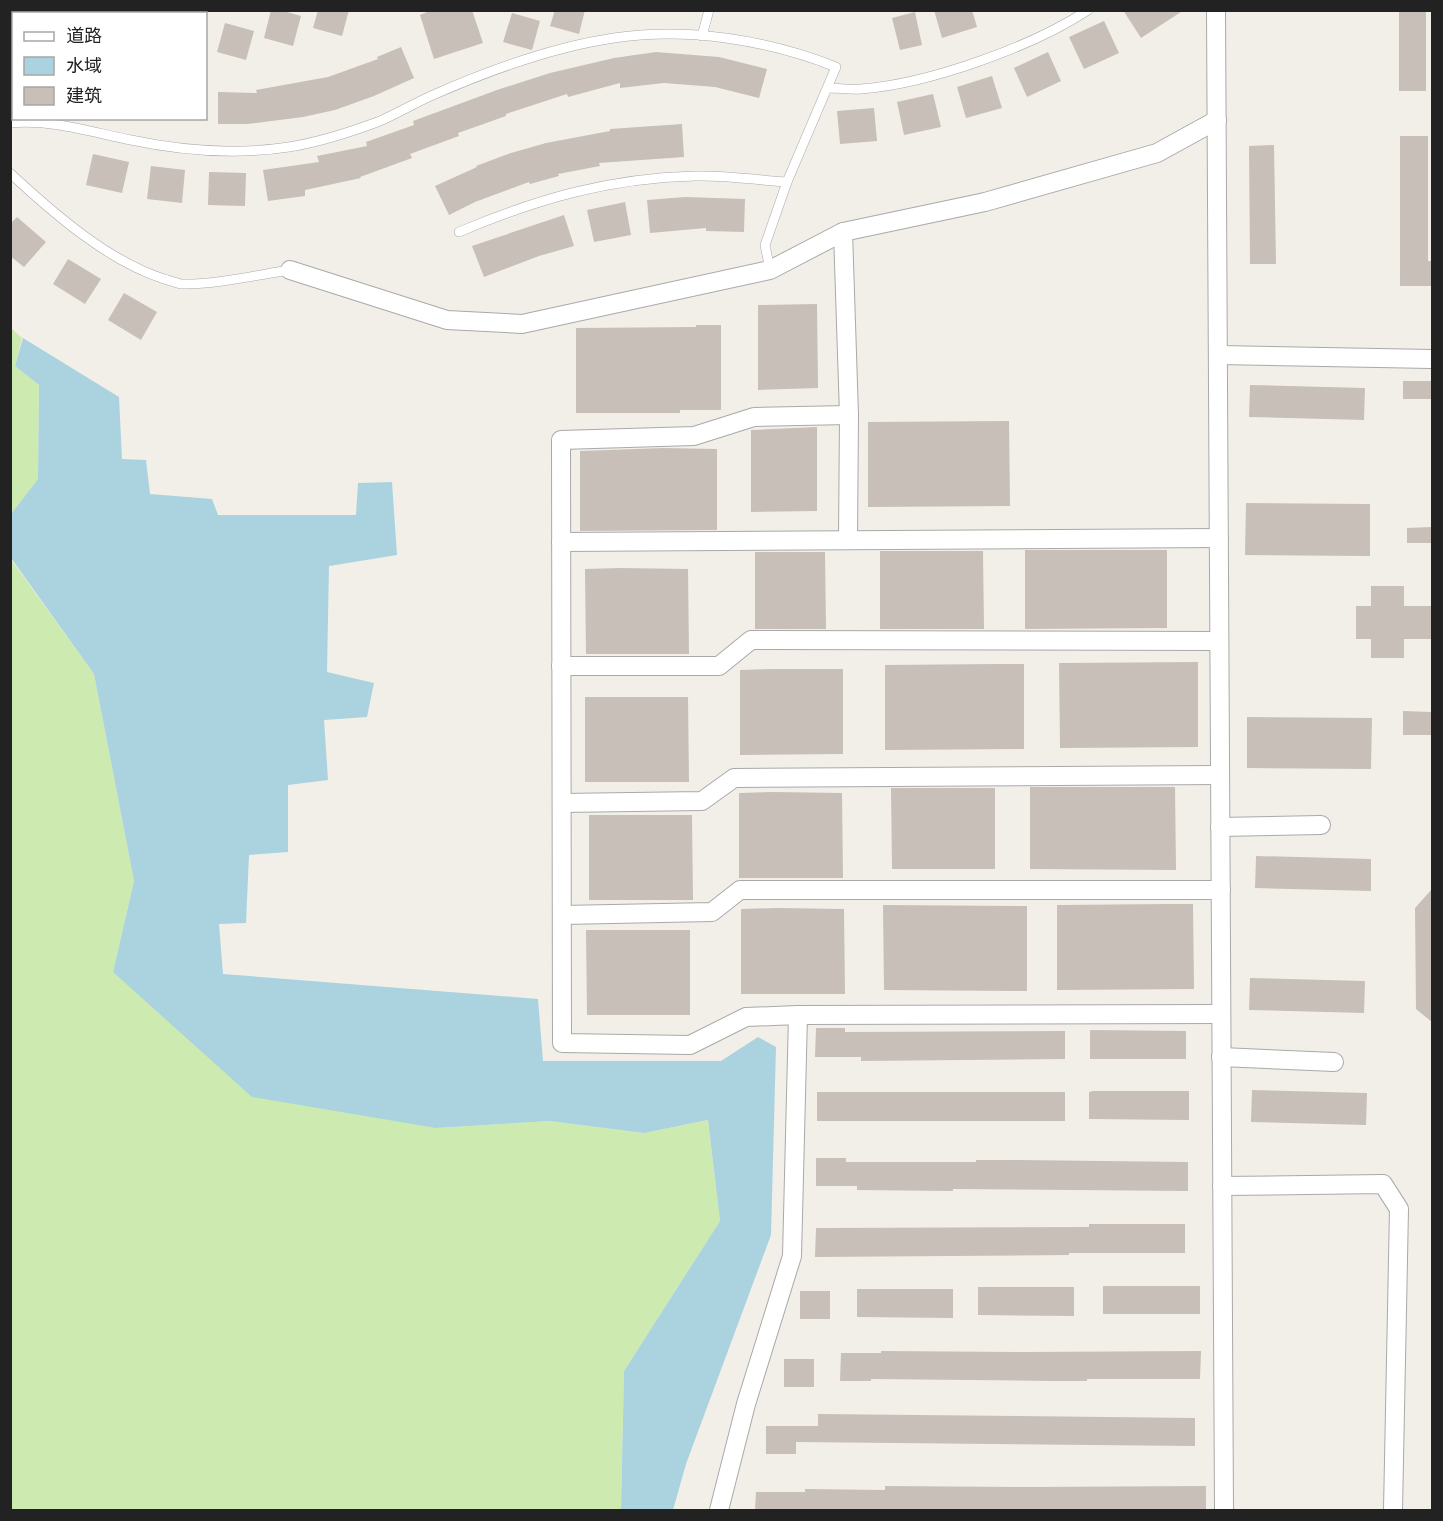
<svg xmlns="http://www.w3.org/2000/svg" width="1443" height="1521" font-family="Roboto,'Noto Sans SC',sans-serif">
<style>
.grass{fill:#cdebb0}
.water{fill:#aad3df}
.building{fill:#c7bfb8}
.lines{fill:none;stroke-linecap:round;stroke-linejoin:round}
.service-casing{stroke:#a9a9a9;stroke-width:10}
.minor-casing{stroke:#a9a9a9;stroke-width:20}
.service{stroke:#fff;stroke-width:9}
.minor{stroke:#fff;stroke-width:18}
</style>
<rect width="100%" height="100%" fill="#f2efe9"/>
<!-- grass -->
<g class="grass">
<polygon points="10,327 22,338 15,366 39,385 38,479 11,514"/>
<polygon points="10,558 94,674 134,881 113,972 436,1128 549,1121 644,1133 708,1120 720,1221 624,1371 621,1510 11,1510"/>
</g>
<!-- water -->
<polygon class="water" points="23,338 119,397 122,459 146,460 150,494 212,499 218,515 356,515 358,483 392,482 397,555 329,566 327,672 374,683 367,717 324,720 328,780 288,785 288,852 249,855 246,923 219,924 223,974 538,999 543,1061 721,1061 758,1037 776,1047 771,1235 686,1464 673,1510 621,1510 624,1371 720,1221 708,1120 644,1133 549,1121 436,1128 252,1097 113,972 134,881 94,674 11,558 11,514 38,479 39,385 15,366"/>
<!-- building -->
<g class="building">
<polygon points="271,10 280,10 301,16 293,46 264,38"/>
<polygon points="318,10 349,10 342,36 313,28"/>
<polygon points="432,10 472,10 483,43 434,59 420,15"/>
<polygon points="555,10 585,10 579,34 550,26"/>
<polygon points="934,10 972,10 977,27 942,38"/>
<polygon points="1123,10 1184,10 1141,38"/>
<rect x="1399" y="10" width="27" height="81"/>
<polygon points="915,12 922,45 900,50 892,18"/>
<polygon points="512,13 540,21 532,50 503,42"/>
<polygon points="1104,21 1119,53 1084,69 1069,37"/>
<polygon points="225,23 254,31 246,60 217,52"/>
<polygon points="401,47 414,78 374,96 335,110 303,117 247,124 218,124 218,92 257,93 256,90 328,77 378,59 377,57"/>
<polygon points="656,52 719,57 767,69 759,98 715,87 664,83 620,88 620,83 568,97 567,94 506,114 506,116 458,133 459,136 410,154 412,158 360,177 361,178 305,190 305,196 268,201 263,170 319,162 317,156 367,146 366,142 414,125 413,121 497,90 550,73 614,58"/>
<polygon points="1048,52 1061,81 1027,97 1014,68"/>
<polygon points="992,76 1002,108 966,118 957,87"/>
<polygon points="933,94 941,127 904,135 897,102"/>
<polygon points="874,108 877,141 840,144 837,111"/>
<polygon points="682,124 684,157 599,163 600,166 558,174 559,176 530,184 529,182 475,202 449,215 435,186 477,167 476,166 511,153 546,143 610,131 610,129"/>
<polygon points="1400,136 1428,136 1428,261 1432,261 1432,286 1400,286"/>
<polygon points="1274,145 1276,264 1250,264 1249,146"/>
<polygon points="93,154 129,162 122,193 86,185"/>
<polygon points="151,166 185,170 182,203 147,199"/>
<polygon points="209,172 246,173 245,206 208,205"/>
<polygon points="685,197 745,199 744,232 706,231 706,228 650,233 647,200"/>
<polygon points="625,202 631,235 594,242 587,210"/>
<polygon points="564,215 574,246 539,256 484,277 472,246"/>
<polygon points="17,217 46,242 24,267 10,256 10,224"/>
<polygon points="68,259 101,279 85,304 53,284"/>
<polygon points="124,293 157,312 141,340 108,320"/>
<polygon points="817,304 818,388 758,390 758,305"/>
<polygon points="696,325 721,325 721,410 680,410 680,413 576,413 576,328 696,327"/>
<rect x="1403" y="381" width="29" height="18"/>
<polygon points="1250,385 1365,388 1364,420 1249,417"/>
<polygon points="1009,421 1010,506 868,507 868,422"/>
<polygon points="817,427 817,511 751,512 751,430"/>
<polygon points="663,448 717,449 717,530 580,531 580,451"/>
<polygon points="1246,503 1370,504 1370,556 1245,555"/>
<polygon points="1432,527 1432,543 1407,543 1407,528"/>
<polygon points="1025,550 1167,550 1167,628 1025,629"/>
<polygon points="880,551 983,551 984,629 880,629"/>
<polygon points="755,552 825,552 826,629 755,629"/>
<polygon points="621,568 688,569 689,654 586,654 585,569"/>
<polygon points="1371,586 1404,586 1404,606 1432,606 1432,639 1404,639 1404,658 1371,658 1371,639 1356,639 1356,606 1371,606"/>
<polygon points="1198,662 1198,747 1060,748 1059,663"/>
<polygon points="999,664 1024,664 1024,749 885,750 885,665"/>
<polygon points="775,669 843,669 843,754 740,755 740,670"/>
<polygon points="585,697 688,697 689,782 585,782"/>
<polygon points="1403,711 1432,712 1432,735 1403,735"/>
<polygon points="1247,717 1372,718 1371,769 1247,768"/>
<polygon points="1030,787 1175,787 1176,870 1030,869"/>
<polygon points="891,788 995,788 995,869 892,869"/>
<polygon points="775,792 842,793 843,878 739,878 739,793"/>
<polygon points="589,815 692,815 693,900 589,900"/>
<polygon points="1256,856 1371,859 1371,891 1255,888"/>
<polygon points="1432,889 1432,1022 1416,1009 1415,908"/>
<polygon points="1169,904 1193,904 1194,989 1057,990 1057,905"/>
<polygon points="883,905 1027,906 1027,991 884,990"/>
<polygon points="777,908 844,909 845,994 741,994 741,909"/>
<polygon points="586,930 690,930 690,1015 587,1015"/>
<polygon points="1250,978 1365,981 1364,1013 1249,1010"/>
<polygon points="816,1028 845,1028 845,1032 1065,1031 1065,1059 861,1061 861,1057 815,1057"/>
<polygon points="1090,1030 1186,1031 1186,1059 1090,1059"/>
<polygon points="1252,1090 1367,1093 1366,1125 1251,1122"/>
<polygon points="1093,1091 1189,1091 1189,1120 1089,1119 1089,1092"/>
<rect x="817" y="1092" width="248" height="29"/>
<polygon points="816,1158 846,1158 846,1162 976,1162 976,1160 1008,1160 1188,1162 1188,1191 953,1189 953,1191 857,1190 857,1186 816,1186"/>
<polygon points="1089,1224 1185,1224 1185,1253 1069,1253 1069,1255 815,1257 816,1228 1089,1227"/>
<rect x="1103" y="1286" width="97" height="28"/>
<polygon points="978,1287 1074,1287 1074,1316 978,1315"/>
<polygon points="857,1289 953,1289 953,1318 857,1317"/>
<rect x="800" y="1291" width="30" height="28"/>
<polygon points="881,1351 1024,1352 1201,1351 1200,1379 1087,1379 1087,1381 1053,1381 871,1379 871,1381 840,1381 841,1353 881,1353"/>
<rect x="784" y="1359" width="30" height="28"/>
<polygon points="818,1414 1195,1418 1195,1446 796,1442 796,1454 766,1454 766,1426 818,1426"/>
<polygon points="885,1486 1029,1487 1206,1486 1206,1510 755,1510 756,1492 805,1492 805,1489 885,1490"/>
</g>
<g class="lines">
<defs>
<g id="service">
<polyline points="17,14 19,10"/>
<polyline points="10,34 14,23"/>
<polyline points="702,36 709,10"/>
<path d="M829 88C839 88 851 90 861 89 928 84 1032 47 1088 10"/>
<path d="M10 123C52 119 91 132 131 140 183 151 236 155 289 147 320 142 351 132 380 121 398 113 415 103 433 95 490 70 552 47 614 38 688 27 768 40 836 67L787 182 765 245 770 270"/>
<path d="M10 173C53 213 108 261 164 279 169 280 176 283 181 284 214 285 257 275 290 270"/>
<path d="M459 232C537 199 609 178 695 176 725 175 756 180 787 182"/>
</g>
<g id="minor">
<polyline points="1216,10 1224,1510"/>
<polyline points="290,270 447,320 522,324 770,270 843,232"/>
<polyline points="1218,355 1432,359"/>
<polyline points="848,540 849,415"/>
<polyline points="561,542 1219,538"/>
<polyline points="561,666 719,666 751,640 1219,641"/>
<polyline points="562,803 702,801 734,778 1220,775"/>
<polyline points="1220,827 1321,825"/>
<polyline points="562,915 712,912 740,890 1221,890"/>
<polyline points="798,1015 1221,1014"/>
<polyline points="1221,1057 1334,1062"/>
<polyline points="1222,1186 1383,1184 1399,1209 1393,1510"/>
<polyline points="719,1510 746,1404 792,1256 798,1015 746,1017 690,1045 562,1043 561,440 694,436 754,417 849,415 843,232 985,202 1157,153 1217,120"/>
</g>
</defs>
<!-- service casing -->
<use href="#service" class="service-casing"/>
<!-- minor casing -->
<use href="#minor" class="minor-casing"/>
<!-- service -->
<use href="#service" class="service"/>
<!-- minor -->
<use href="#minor" class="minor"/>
</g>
<!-- border -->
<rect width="1443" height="1521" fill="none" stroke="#222222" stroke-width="24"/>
<!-- legend -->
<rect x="12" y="12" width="195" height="108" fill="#ffffff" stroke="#a7a7a7" stroke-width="1.5"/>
<rect x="24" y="32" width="30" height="9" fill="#ffffff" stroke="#a7a7a7" stroke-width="1.5"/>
<text x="66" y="42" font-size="18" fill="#222222">道路</text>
<rect x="24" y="57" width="30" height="18" fill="#aad3df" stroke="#a7a7a7" stroke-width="1.5"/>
<text x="66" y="72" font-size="18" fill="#222222">水域</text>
<rect x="24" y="87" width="30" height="18" fill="#c7bfb8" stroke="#a7a7a7" stroke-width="1.5"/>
<text x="66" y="102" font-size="18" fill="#222222">建筑</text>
</svg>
